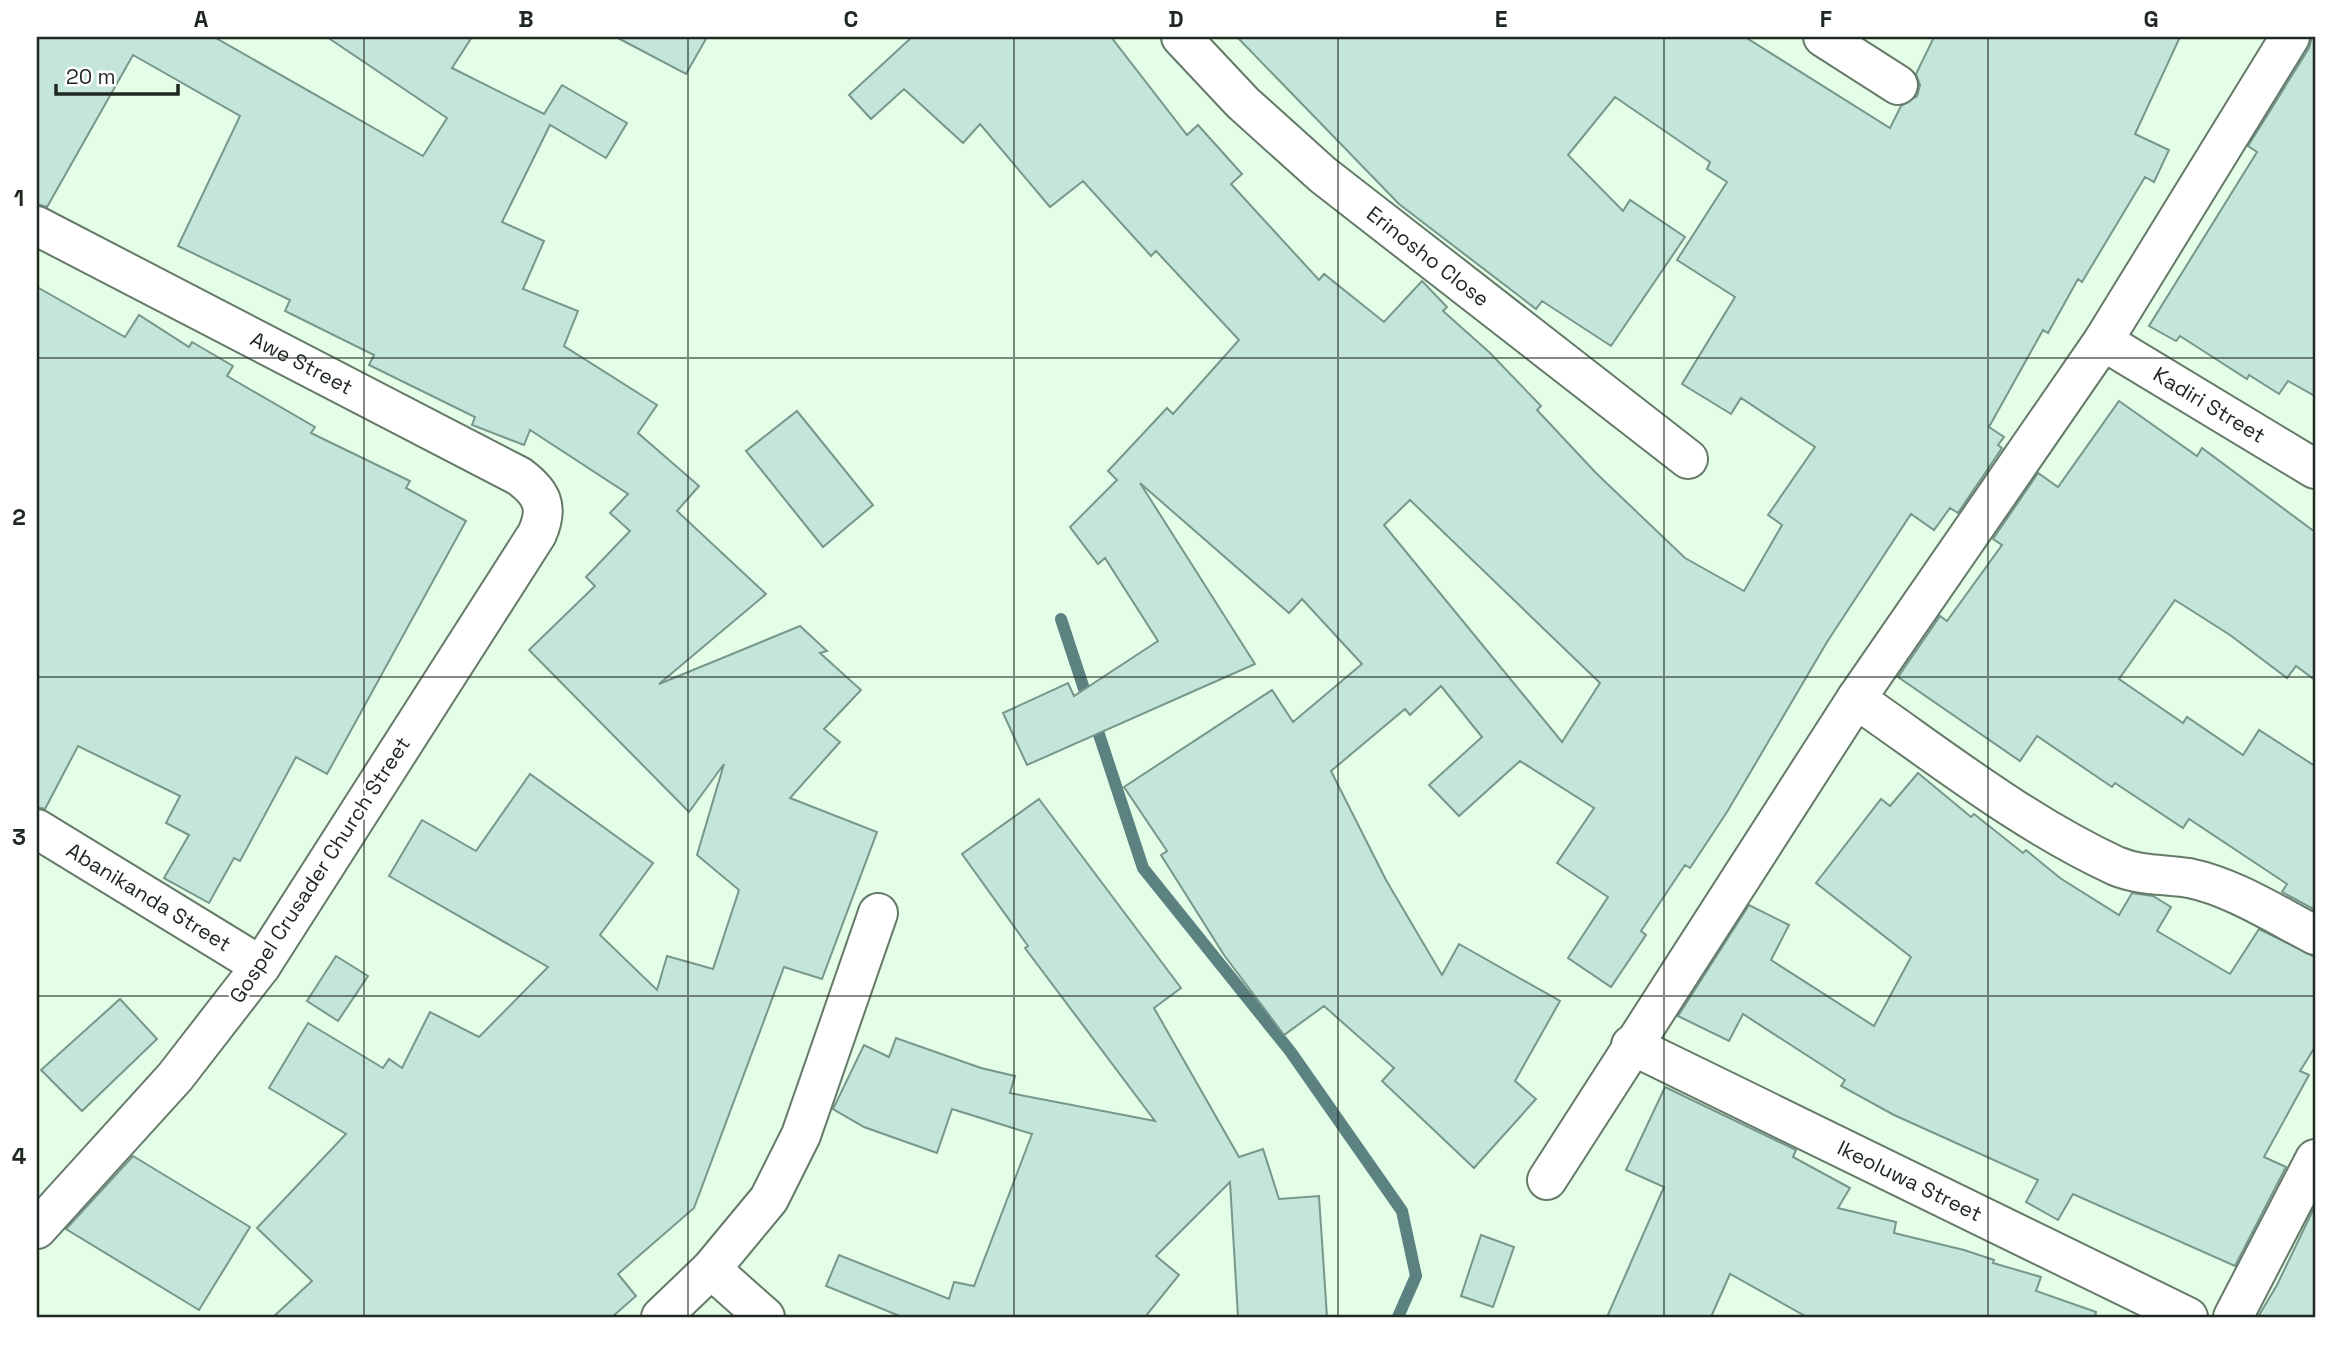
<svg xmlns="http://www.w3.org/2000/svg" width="2352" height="1354" font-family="'Space Grotesk',sans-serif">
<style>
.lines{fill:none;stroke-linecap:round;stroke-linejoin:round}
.stream{stroke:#5b8280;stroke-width:12}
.building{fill:#c4e5da;stroke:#77968c;stroke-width:2;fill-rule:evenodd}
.minor-casing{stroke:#657a68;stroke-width:42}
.minor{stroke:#fff;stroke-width:38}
.grid{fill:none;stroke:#202921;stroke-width:2;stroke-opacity:0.55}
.labels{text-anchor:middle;stroke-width:5;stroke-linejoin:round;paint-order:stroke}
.street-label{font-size:21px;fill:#202921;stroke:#fff}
.neatline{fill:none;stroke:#202921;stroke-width:2.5}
.grid-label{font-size:23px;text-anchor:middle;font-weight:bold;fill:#202921}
</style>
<rect width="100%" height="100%" fill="#e4fde7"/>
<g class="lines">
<!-- stream -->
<polyline class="stream" points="1061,619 1143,868 1290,1051 1402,1211 1416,1276 1398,1317"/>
</g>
<!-- building -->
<g class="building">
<polygon points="37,37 214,37 423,156 447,118 327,37 472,37 452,68 544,114 562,85 627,123 606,158 550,125 502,222 544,241 523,289 578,311 564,346 657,405 638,433 699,486 677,511 766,594 659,684 800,626 827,651 820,653 861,690 824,729 840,742 790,798 877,832 822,979 784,967 694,1208 618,1274 636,1296 612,1317 273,1317 312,1281 257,1228 346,1134 269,1088 308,1023 383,1068 389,1059 402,1068 430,1012 479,1037 548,967 389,876 422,820 476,851 530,774 653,863 600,935 657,990 667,956 713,969 739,890 697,855 724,764 689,812 529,650 595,586 586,577 630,531 610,513 628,494 530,430 524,445 472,425 475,417 369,365 374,355 285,311 290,300 178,246 240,116 133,55 47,207 37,204"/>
<polygon points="616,37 707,37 686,74"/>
<path d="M912 37H1111L1187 135 1198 125 1242 174 1231 184 1319 280 1324 274 1384 322 1422 281 1447 307 1443 311 1489 352 1541 406 1537 410 1596 473 1685 558 1744 591 1782 525 1768 515 1815 447 1741 398 1731 414 1682 384 1735 297 1677 260 1727 182 1707 169 1710 162 1615 97 1568 155 1623 211 1630 200 1685 237 1611 346 1542 301 1536 309 1399 204 1237 37H1745L1890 128 1901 106 1917 96 1920 85 1916 74 1934 37H2180L2135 134 2169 150 2154 182 2145 177 2082 282 2078 279 2048 333 2043 330 1989 427 2004 437 1998 445 2002 448 1958 513 1950 508 1934 530 1911 514 1827 642 1727 812 1690 868 1685 865 1641 931 1646 935 1611 987 1568 958 1608 897 1557 863 1594 808 1520 761 1459 816 1429 785 1482 737 1441 686 1410 715 1405 709 1331 771 1386 880 1442 975 1459 944 1560 1001 1515 1081 1536 1099 1474 1168 1382 1081 1394 1068 1324 1006 1284 1035 1224 955 1161 855 1167 851 1124 787 1272 690 1293 722 1362 664 1302 599 1289 613 1140 483 1255 664 1027 765 1003 713 1068 683 1074 696 1158 641 1105 558 1098 564 1070 527 1117 480 1108 471 1167 408 1173 414 1239 340 1156 251 1151 256 1083 181 1050 207 980 124 963 143 904 89 871 119 849 95ZM1410 500 1600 683 1562 742 1384 525Z"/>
<polygon points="2312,37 2315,37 2315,396 2288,381 2279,394 2249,375 2247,379 2180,336 2176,341 2149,326 2257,152 2248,146 2309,48"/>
<polygon points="37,287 125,337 139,315 189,347 192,342 233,366 227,376 315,427 311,433 410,481 406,488 466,521 327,774 296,757 240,861 234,858 209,903 164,878 189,835 166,823 180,796 78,746 45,809 37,807"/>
<polygon points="2119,401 2197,456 2202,448 2315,532 2315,680 2296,666 2287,678 2230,635 2175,600 2119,679 2183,723 2187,717 2243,755 2259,730 2315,766 2315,910 2282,892 2287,884 2189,819 2183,828 2115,783 2112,787 2037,736 2020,761 1898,677 1940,616 1947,621 2002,545 1993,539 2038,473 2058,487"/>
<polygon points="797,411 873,505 823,547 746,451"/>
<polygon points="1918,773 1971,817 1974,814 2023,853 2026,850 2060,878 2119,915 2132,893 2153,896 2171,907 2157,931 2230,974 2259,929 2315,957 2315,1047 2300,1071 2309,1075 2264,1157 2286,1167 2235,1266 2073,1194 2058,1220 2026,1202 2038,1180 1894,1115 1841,1086 1845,1080 1743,1014 1729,1041 1678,1016 1749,905 1789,925 1771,960 1874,1026 1911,957 1816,883 1881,799 1890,806"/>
<polygon points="1039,799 1181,988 1154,1008 1239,1157 1263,1149 1279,1199 1319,1196 1327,1317 1238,1317 1230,1182 1156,1256 1179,1275 1145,1317 902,1317 826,1286 839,1255 949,1299 954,1282 974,1286 1032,1134 952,1109 937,1153 864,1127 833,1109 864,1045 889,1057 896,1038 981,1068 1015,1076 1010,1093 1155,1121 1025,948 1028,946 962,854"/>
<polygon points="336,956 368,976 338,1021 307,1001"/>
<polygon points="120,999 157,1039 82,1111 41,1070"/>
<polygon points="1665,1087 1796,1150 1793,1157 1850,1188 1838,1208 1896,1222 1894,1233 1964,1250 1994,1260 1993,1263 2041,1277 2036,1291 2096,1312 2095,1317 1807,1317 1730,1274 1711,1317 1607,1317 1664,1187 1626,1170"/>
<polygon points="133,1156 250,1227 199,1310 66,1229"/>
<polygon points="2315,1206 2315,1317 2258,1317 2277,1285"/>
<polygon points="1481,1235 1514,1247 1493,1307 1461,1296"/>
</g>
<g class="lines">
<defs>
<g id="minor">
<path id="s1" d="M1181 37 1243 103 1323 175 1688 459"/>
<polyline points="1823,37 1898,85"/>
<path id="s2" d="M37 226 519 476C542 493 549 507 537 534L261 966 175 1077 37 1229"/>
<path id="s3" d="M2103 341 2315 469"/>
<path d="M1856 699C1940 757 2023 823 2116 866 2140 876 2165 874 2189 878 2233 887 2276 915 2315 935"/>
<path id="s4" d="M37 829 261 966"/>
<path id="s5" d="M1631 1045 2188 1317"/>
<polyline points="1547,1180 1856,699 2103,341 2290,37"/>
<polyline points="711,1269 765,1317"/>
<polyline points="661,1317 711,1269 769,1199 801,1135 878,913"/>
<polyline points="2233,1317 2315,1159"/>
</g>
</defs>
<!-- minor casing -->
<use href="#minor" class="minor-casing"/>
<!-- minor -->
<use href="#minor" class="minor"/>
</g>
<!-- grid -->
<path class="grid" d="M364 37V1317M688 37V1317M1014 37V1317M1338 37V1317M1664 37V1317M1988 37V1317M37 358H2315M37 677H2315M37 996H2315"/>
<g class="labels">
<!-- street labels -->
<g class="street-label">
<text dy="7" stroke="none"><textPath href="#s1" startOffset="331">Erinosho Close</textPath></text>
<text dy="7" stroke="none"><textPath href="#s2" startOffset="298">Awe Street</textPath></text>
<text dy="7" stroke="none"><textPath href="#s3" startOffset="124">Kadiri Street</textPath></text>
<text transform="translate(320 870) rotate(-57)" y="7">Gospel Crusader Church Street</text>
<text dy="7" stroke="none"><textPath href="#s4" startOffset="131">Abanikanda Street</textPath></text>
<text dy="7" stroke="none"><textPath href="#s5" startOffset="310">Ikeoluwa Street</textPath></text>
</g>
</g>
<!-- border -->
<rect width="2352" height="1354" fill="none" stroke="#ffffff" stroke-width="77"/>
<!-- scale -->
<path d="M56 84v10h122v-10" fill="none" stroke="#202921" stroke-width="3.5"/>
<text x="66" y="84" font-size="21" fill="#202921" stroke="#ffffff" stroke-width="5" paint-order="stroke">20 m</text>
<rect x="38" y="38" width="2276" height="1278" class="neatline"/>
<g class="grid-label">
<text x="201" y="27">A</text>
<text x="526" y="27">B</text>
<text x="851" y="27">C</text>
<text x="1176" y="27">D</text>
<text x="1501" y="27">E</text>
<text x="1826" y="27">F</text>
<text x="2151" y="27">G</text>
<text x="19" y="206">1</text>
<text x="19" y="525">2</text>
<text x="19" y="845">3</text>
<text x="19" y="1164">4</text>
</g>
</svg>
